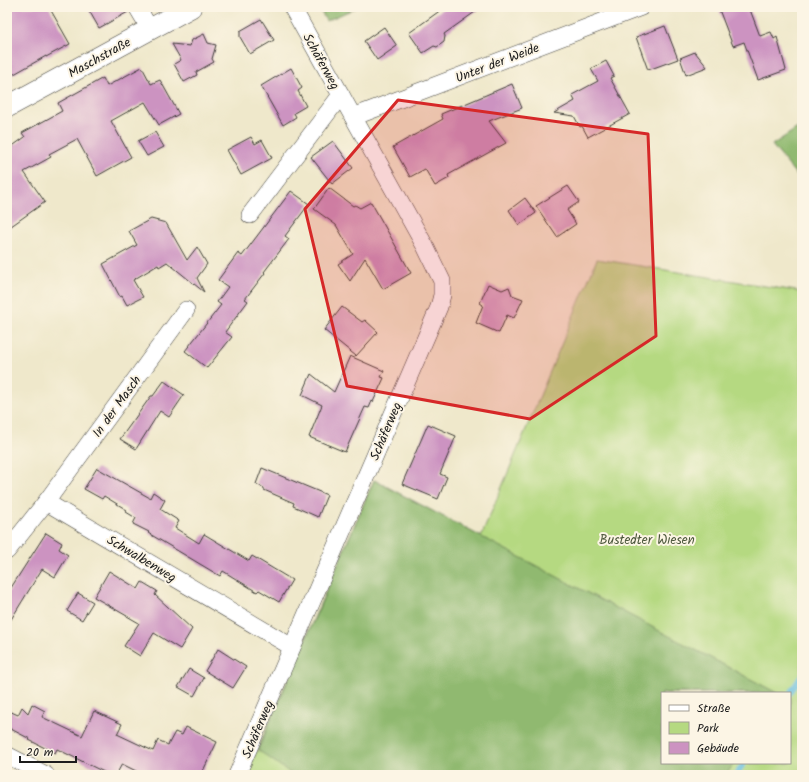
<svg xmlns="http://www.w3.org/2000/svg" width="809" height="782" font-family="Kalam,sans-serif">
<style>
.green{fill:#b5d981;stroke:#687a4e;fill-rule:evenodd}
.forest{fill:#90b96f;stroke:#566a46}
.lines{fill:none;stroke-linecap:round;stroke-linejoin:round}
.stream{stroke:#60bbde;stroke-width:5.5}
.building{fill:#cc93c1}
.minor-casing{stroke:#3c3b36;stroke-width:18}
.tertiary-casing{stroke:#3c3b36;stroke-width:22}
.minor{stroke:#fff;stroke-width:17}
.tertiary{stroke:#fff;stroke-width:21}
.marked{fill:#d62828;fill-opacity:0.2;stroke:#d62828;stroke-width:3;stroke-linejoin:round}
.labels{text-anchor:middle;stroke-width:4;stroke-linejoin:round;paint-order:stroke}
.street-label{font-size:13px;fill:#1c1c1c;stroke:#fcf5e5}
.park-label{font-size:13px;fill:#4a553a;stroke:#fcf5e5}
</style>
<rect width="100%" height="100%" fill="#fcf5e5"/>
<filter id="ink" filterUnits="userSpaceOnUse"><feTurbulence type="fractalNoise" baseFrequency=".025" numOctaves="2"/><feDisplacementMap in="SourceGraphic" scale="8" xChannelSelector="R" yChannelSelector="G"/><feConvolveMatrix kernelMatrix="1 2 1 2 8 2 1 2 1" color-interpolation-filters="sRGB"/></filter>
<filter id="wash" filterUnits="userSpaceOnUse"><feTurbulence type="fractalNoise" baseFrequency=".012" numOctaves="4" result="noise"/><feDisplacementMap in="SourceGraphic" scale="16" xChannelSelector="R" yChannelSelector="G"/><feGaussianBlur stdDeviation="0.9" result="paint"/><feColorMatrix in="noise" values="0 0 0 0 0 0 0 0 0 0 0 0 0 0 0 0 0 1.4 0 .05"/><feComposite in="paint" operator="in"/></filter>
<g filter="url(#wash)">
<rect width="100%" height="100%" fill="#efe8cb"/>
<!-- green -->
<path class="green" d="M597 259 802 292V775H246L374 480 481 537ZM662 693H790V763H662Z"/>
<!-- forest -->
<g class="forest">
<polygon points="319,7 358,7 326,21"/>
<polygon points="802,125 802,182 772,145"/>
<polygon points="374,480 777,693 662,693 662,763 734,763 726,775 293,775 258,750"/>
</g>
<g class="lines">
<!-- stream -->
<g class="stream">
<polyline points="790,693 802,675"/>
<polyline points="736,775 744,763"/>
</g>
</g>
<g id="blocks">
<!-- building -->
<g class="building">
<polygon points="7,7 49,7 70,44 46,57 46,56 7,78"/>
<polygon points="87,7 127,7 128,12 99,28"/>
<polygon points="445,7 482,7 444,34 445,36 444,42 437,47 434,46 423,53 409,33"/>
<polygon points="718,7 749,7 760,36 771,32 774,39 777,37 786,70 758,80 744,42 733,46"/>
<polygon points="261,19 274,40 250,54 240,37 240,31"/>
<polygon points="665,26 678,59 648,70 636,37"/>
<polygon points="384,27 397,46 377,60 364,41"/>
<polygon points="204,34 208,43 216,45 212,59 214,62 196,72 197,75 184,82 174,64 181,60 172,44 190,46 192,40"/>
<polygon points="695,52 707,67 686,75 680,58"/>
<polygon points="606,61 614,76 610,78 630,114 588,137 582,126 580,127 574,116 554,113 575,101 572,95 598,81 591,69"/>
<polygon points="142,67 151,84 160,80 179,114 159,125 145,102 111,121 131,157 97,176 77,139 49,154 51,157 24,172 45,202 7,229 7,150 25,137 22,133 62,111 58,103 103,78 107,86"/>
<polygon points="291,68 302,88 298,91 306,106 294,113 296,117 283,125 261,86"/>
<polygon points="512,84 522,108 489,121 506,143 448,175 449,178 435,186 425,169 410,177 393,147 443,119 441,114"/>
<polygon points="155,132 164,147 147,156 138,141"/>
<polygon points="251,137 255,144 262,140 272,158 241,175 227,150"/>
<polygon points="333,141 353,168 332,184 311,157"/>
<polygon points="568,186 579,202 567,210 576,224 557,237 536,206"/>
<polygon points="329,188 353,206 355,205 360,208 371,202 411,273 383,289 365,258 350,281 338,264 353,254 336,225 314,209"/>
<polygon points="291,191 309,204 285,236 289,239 264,272 265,273 245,299 248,301 225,332 232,337 207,368 185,351 221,305 217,302 228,287 218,280 238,253 242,256"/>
<polygon points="525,198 536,213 519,225 509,210"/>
<polygon points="151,219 166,223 187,260 197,247 207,264 197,278 204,292 167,262 159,267 158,265 133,280 143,297 127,305 122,296 120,297 103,264 137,245 129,231"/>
<polygon points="488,284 502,290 509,287 512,295 523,299 514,318 507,315 499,333 476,323 483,305 480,303"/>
<polygon points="342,307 362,322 365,320 378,332 356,356 324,330"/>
<polygon points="350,356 384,371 381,377 384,378 373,402 372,401 369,408 365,407 345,452 309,437 322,405 302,395 311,374 334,392"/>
<polygon points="164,381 184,395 169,417 160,411 136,449 120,439 151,396 153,396"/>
<polygon points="428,424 456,436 440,474 447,477 438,499 402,484"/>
<polygon points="97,468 150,498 153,492 165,500 160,509 179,521 175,528 199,543 204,534 249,561 252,556 292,580 279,602 259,590 257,592 223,571 220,576 148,533 149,532 133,524 136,518 126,512 127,510 104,496 102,499 84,489"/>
<polygon points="262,468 327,495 318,517 293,506 294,503 264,490 264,488 256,484"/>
<polygon points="46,533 62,543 59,549 68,555 55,577 42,569 7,626 7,594"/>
<polygon points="109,571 138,589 142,582 157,591 155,595 192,629 180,649 154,633 140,656 124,646 139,623 94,597"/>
<polygon points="78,593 93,602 82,620 67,611"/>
<polygon points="218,649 246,667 233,688 205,671"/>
<polygon points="189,669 204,678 194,696 178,687"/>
<polygon points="32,704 45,711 42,717 82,736 94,711 122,724 117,734 153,751 158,740 168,745 175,732 182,735 186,727 217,742 201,775 144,775 122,764 116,775 110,775 57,749 55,753 29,740 30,739 7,727 7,710 18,715 22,707 28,713"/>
</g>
</g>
</g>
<g filter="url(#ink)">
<use href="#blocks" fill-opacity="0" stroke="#3c3b36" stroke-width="1"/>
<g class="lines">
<defs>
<g id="minor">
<polyline points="137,7 150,29"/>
<polyline points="353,117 641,7"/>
<polyline points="250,215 341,95"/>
<polyline points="46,502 292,647"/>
<polyline points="7,551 46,502 186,310"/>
<polyline points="7,755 46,775"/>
<polyline points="237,775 439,307 442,295 442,281 425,246 292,7"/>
</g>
<polyline id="tertiary" points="7,107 191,7"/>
</defs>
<!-- minor casing -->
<use href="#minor" class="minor-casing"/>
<!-- tertiary casing -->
<use href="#tertiary" class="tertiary-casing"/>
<!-- minor -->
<use href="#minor" class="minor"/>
<!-- tertiary -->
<use href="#tertiary" class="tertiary"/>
</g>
</g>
<!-- marked area -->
<path class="marked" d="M398 100 648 134 656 336 530 419 347 386 305 209Z"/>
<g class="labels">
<!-- street labels -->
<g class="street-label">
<text transform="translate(99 57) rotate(-29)" y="5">Maschstraße</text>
<text transform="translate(322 61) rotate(61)" y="5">Schäferweg</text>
<text transform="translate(497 62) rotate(-21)" y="5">Unter der Weide</text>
<text transform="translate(116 406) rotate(-54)" y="5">In der Masch</text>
<text transform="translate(385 431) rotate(-67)" y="5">Schäferweg</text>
<text transform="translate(142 558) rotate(31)" y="5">Schwalbenweg</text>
<text transform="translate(257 729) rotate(-67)" y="5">Schäferweg</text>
</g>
<!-- park labels -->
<g class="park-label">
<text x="647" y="544">Bustedter Wiesen</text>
</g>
</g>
<!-- margin -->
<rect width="809" height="782" fill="none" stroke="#fcf5e5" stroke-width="24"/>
<!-- legend -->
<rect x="661" y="692" width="130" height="72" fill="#fcf5e5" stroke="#a29e95"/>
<rect x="669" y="705" width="20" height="6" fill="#ffffff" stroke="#a29e95"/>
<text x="697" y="712" font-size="12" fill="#1c1c1c">Straße</text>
<rect x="669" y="722" width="20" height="12" fill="#b5d981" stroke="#a29e95"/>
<text x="697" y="732" font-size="12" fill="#1c1c1c">Park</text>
<rect x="669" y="742" width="20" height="12" fill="#cc93c1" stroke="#a29e95"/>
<text x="697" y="752" font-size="12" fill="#1c1c1c">Gebäude</text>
<!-- scale -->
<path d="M20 756v6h56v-6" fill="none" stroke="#1c1c1c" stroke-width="2"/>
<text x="26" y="756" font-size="12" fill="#1c1c1c" stroke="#fcf5e5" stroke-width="3" paint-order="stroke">20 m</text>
</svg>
